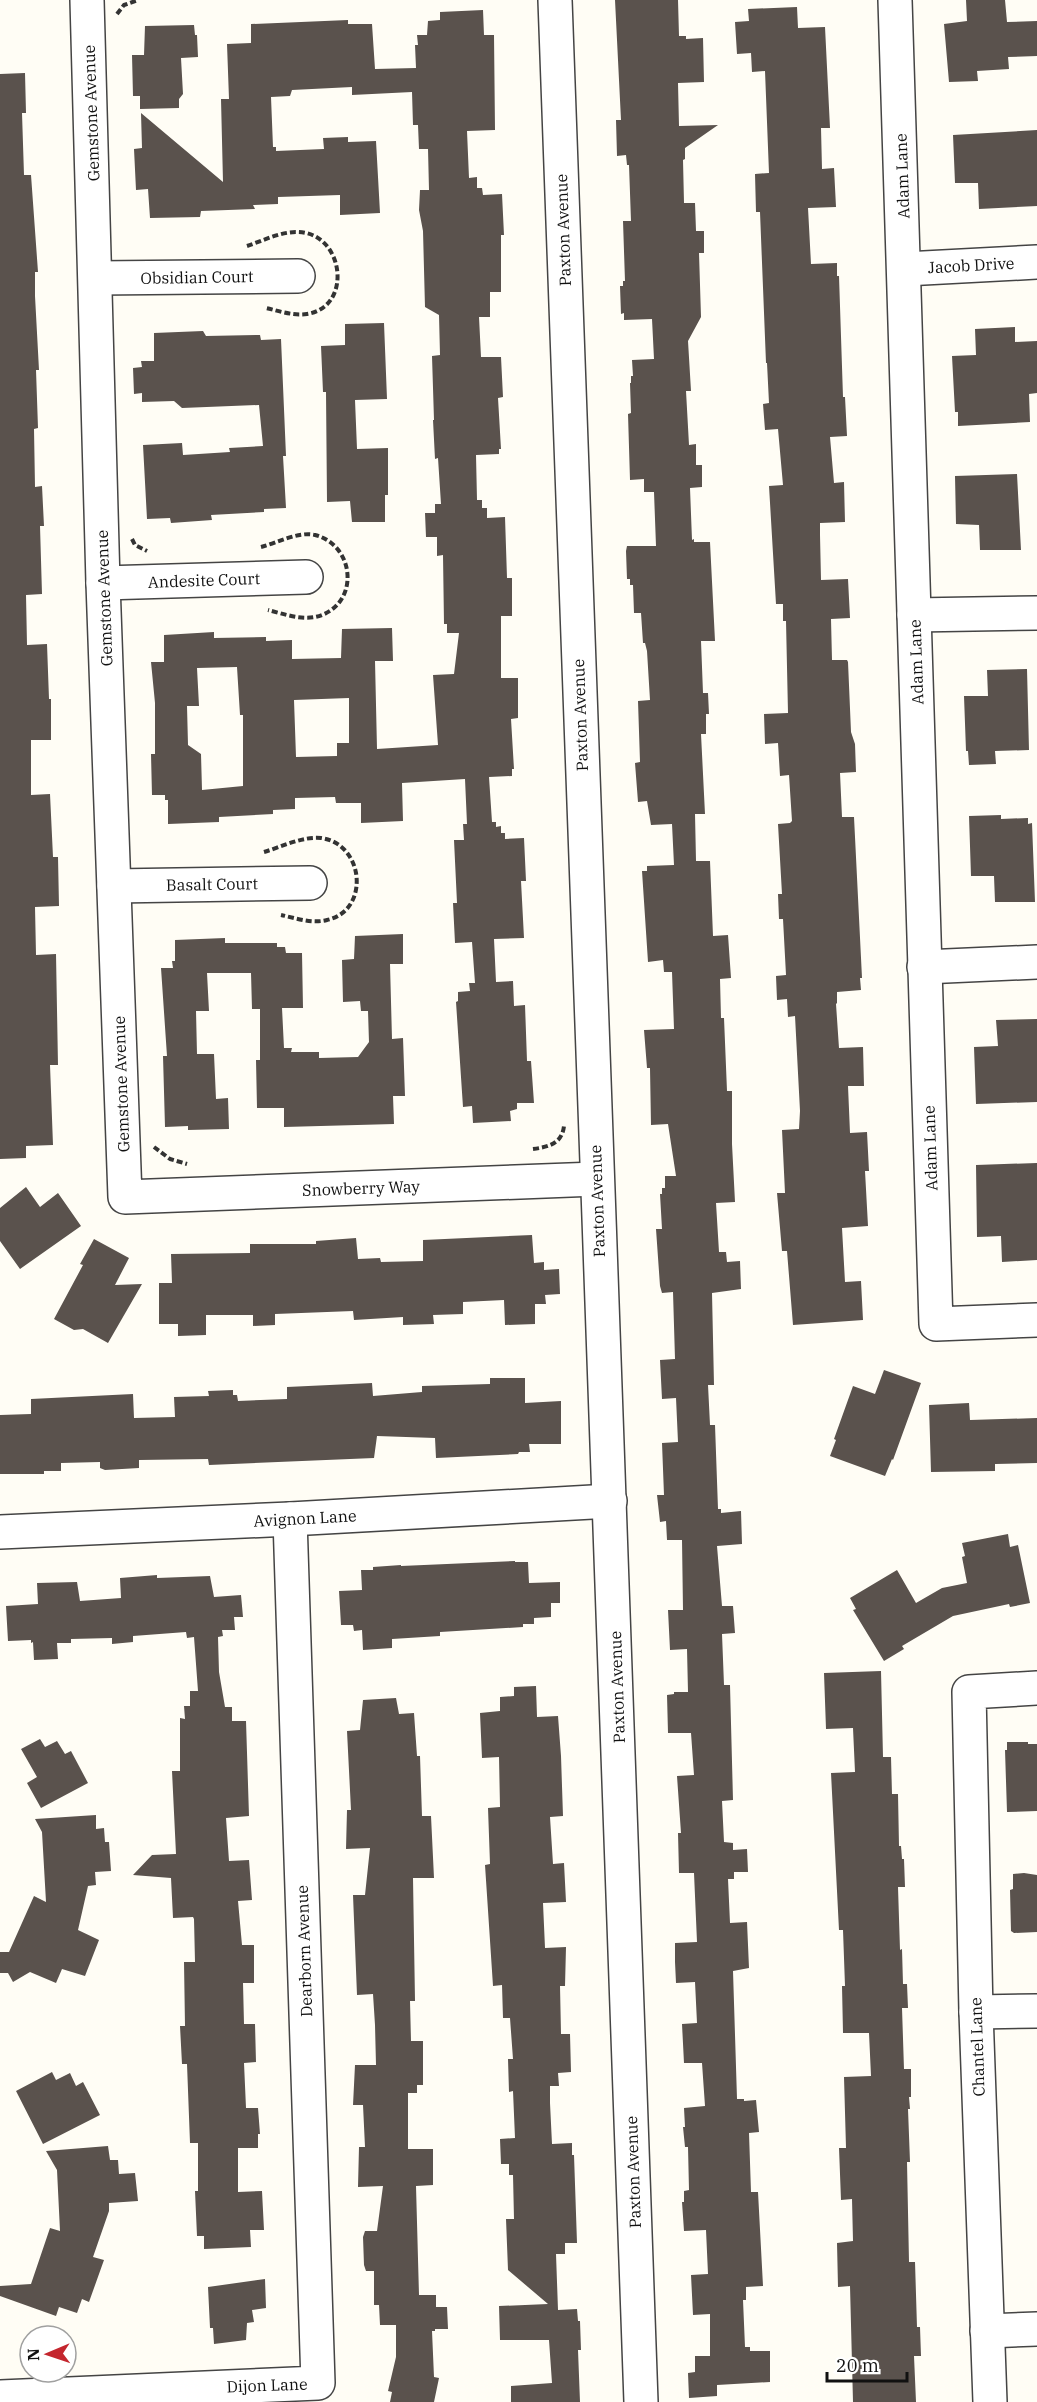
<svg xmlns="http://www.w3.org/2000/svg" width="1037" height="2402" font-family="'IBM Plex Serif',serif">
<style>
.building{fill:#5a524d;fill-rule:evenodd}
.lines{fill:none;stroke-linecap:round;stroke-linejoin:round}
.minor-casing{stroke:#444;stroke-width:36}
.path{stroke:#333;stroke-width:4;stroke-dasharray:6 3;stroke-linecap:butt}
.minor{stroke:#fff;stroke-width:33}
.labels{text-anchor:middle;stroke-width:6;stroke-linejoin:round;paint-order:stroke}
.street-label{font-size:16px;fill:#111;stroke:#fff}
</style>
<rect width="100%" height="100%" fill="#fffdf5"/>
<!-- building -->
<g class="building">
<polygon points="615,0 678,0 679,36 686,36 686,39 703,38 704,82 678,83 679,126 718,125 685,148 685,159 683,160 684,203 695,203 696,231 704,231 704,253 699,253 701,317 688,341 691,391 686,391 689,445 696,444 696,465 702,465 702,487 690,488 692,540 694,539 694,542 710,542 715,641 701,641 703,693 708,693 709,714 706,714 706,734 701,734 705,814 695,814 696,861 710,861 713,936 728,935 731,978 720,979 721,1018 724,1018 727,1091 732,1091 732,1144 735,1202 716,1203 719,1252 726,1252 727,1262 740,1261 741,1289 712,1293 714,1385 708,1385 710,1425 715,1425 718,1509 721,1509 721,1513 741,1511 742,1544 717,1546 722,1606 733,1606 735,1633 722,1634 724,1685 730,1685 733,1800 722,1801 724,1842 733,1843 733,1850 747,1849 748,1872 734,1872 734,1879 728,1879 730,1923 747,1922 749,1968 733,1971 737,2099 744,2099 744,2101 756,2100 759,2132 749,2133 751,2192 758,2192 763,2286 746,2287 746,2300 743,2300 745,2347 750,2347 750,2351 770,2351 770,2382 717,2385 717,2396 689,2398 688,2373 695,2372 695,2356 710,2356 710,2314 693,2315 691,2275 708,2274 706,2230 684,2231 682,2202 684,2202 684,2191 689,2190 688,2147 685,2147 683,2127 685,2127 684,2108 705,2106 702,2063 684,2063 682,2024 697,2023 695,1982 676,1983 675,1962 675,1943 697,1942 694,1873 679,1873 678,1833 681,1833 677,1776 694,1775 691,1733 668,1733 667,1695 674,1694 674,1692 688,1692 687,1649 670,1650 668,1610 683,1610 682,1540 667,1540 666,1521 660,1522 657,1495 664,1495 662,1443 678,1442 676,1398 662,1399 660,1360 675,1359 673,1292 662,1293 660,1286 656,1229 662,1229 660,1194 662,1194 662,1188 665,1188 665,1176 676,1176 668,1124 651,1125 650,1068 647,1068 644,1030 674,1029 672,972 664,972 663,960 648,962 642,871 647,871 647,866 674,865 672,824 651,825 647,801 638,802 635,763 640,762 638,701 650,700 647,651 645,643 643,643 641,613 634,613 633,585 630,585 630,579 627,579 626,551 627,546 656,546 654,492 644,492 644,479 630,480 628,414 631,413 630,383 631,383 631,376 633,376 632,360 654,359 652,319 624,320 624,313 621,314 620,286 623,286 623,281 625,281 623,221 631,221 629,165 627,165 626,155 617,156 616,120 621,120"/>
<polygon points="966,0 1005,0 1007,22 1037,21 1037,56 1008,57 1009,69 977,71 978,81 949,82 944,24 967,21"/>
<polygon points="797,7 798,28 825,27 830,128 821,128 822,169 834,168 836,207 808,208 811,264 837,263 837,276 839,276 843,397 845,397 847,436 830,437 834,483 844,482 845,522 820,523 820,535 821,580 848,579 850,618 831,619 832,660 847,660 848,662 851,732 855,744 856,772 840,773 842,817 854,817 862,978 860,978 861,990 837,992 837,1003 836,1004 839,1048 863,1047 864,1086 848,1086 850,1133 867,1132 869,1171 865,1171 868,1226 842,1228 845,1282 861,1281 863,1320 793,1325 787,1251 782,1251 777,1193 785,1193 782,1130 799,1129 800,1111 795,1016 788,1017 787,999 777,1000 776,976 786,975 783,919 779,919 778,894 782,894 778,824 790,823 792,821 789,775 780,776 778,743 765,744 764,714 788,713 786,621 783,621 783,604 776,604 769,486 783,485 778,429 765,430 763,404 769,403 767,363 766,363 760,212 756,212 755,174 769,173 765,71 752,72 751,53 737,54 735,22 749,21 748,9"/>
<path d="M483 10 484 35H494L495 130 467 131 469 178 477 177V188H482L483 195 502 194 504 235H501V292H490V317H479L481 357H501L503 397 498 398 501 449H499V454L476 455 477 500H482V508H487V518L505 517 507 578H512V616H501V678H518V718L511 719 514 769H512V776L489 777 492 822H496V827L501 826V833H505V839L524 838 526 881H521L524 938 494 939 496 982 513 981 514 1006 525 1005 527 1061H531L534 1103H517V1109L510 1111 511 1121 473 1123 472 1106 463 1107 456 1002 458 1001V992L470 991 469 983H475L472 942 455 943 453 903H457L454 840H464L463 824H467L465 779 402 783 403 821 361 823V803H336L335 797 295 798V809L273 810V814L219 817V822L168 824V800H165V795H152L151 754H155V703L151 662H164V635L214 632V638L266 637V641L292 640V659L341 658 342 629 392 628 393 661H375L377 749 438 745 433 675 454 674 459 633H447V624H444L443 555 437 556V537H426L425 513H435V504H441L438 458 435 459 433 420H434L432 356 440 355 439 315 425 307 423 231 419 210 420 190H429L428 149H419L418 125H413L412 92 352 95V87L292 90 290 96 271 97 273 147H276V151L324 149 323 138 348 137V142L376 141 380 213 340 215V195L278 197V204L253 205 255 209 201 211 200 217 150 218 148 189 136 190 134 149 142 148 141 113 223 182 221 99H229L227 44 251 43V24L348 20V24H372L375 69 416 68 415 45H418L417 35H427L428 21 440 20V12ZM237 667 240 715H243V786L202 790 201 754 188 745 187 706H199L197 668ZM349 698V743H337V756L296 757 294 700Z"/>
<polygon points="194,25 195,35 197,35 198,57 181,58 183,94 179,99 179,108 140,109 140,96 133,96 132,55 144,55 145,26"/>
<polygon points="25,73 26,113 22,113 24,175 31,175 38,272 35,272 35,296 39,370 36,370 38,428 34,429 35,487 42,486 44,526 40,526 42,594 26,595 27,645 47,644 49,699 51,699 51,740 31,740 31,795 50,794 53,857 58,857 59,906 35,907 36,955 56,954 58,1065 50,1065 53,1145 26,1146 26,1158 0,1159 0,74"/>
<polygon points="1037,130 1037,206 979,209 978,183 955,183 953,135"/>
<polygon points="384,323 387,399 355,400 357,449 388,448 388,495 385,495 385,522 352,522 350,501 327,502 326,392 323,392 321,346 345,345 345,324"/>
<polygon points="1015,327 1015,342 1037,341 1037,393 1029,394 1030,422 958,426 958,412 955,412 952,356 976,355 975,329"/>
<polygon points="203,331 206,336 260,335 261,340 281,339 286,456 283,456 286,508 264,509 264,512 211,515 212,520 171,523 170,518 147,519 143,445 182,443 183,455 230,452 229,448 263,446 259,405 182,408 174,401 142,402 142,393 134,394 133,368 142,367 141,361 154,361 154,333"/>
<polygon points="1017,474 1021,550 980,550 979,525 956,524 955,476"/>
<polygon points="1027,669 1029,750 995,751 996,764 969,765 968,751 966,751 964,696 988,696 987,670"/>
<polygon points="1001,815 1001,819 1028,818 1028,824 1032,823 1035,902 995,902 994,876 971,876 969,816"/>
<polygon points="403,934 403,964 390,964 392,1039 403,1038 405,1096 393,1096 394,1124 284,1127 284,1108 257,1108 256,1060 260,1060 260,1009 252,1009 251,973 207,973 209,1011 196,1011 197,1054 214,1054 216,1099 228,1098 229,1129 188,1130 188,1126 165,1127 163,1056 167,1056 161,968 173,968 172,961 175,961 175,940 225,938 225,943 277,943 277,947 285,947 286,953 302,953 303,1008 282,1008 284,1048 292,1048 291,1052 319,1052 319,1058 358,1057 369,1042 368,1011 361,1011 360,1001 343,1002 342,960 354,959 355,936"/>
<polygon points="1037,1019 1037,1102 976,1104 974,1047 998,1046 996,1020"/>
<polygon points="1037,1163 1037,1260 1002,1262 1001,1236 977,1237 976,1165"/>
<polygon points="26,1187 40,1207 58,1193 81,1226 20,1269 0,1241 0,1208"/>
<polygon points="532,1235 534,1263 544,1262 544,1270 559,1269 560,1294 545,1295 546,1304 535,1304 535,1324 505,1325 504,1300 463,1302 463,1314 433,1315 434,1324 403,1325 403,1317 354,1320 353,1311 275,1314 275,1325 253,1326 253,1315 206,1315 206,1335 178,1336 178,1324 159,1324 159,1283 172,1283 171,1254 250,1253 250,1244 316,1244 316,1241 356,1238 358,1259 380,1258 381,1262 423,1261 423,1240"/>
<polygon points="94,1239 129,1258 115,1285 142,1284 108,1343 83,1329 74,1330 54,1319 83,1265 80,1264"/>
<polygon points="884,1370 921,1383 893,1460 892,1459 885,1476 830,1456 836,1440 834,1439 853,1386 875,1394"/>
<polygon points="490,1378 525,1378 525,1403 561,1401 561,1444 529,1444 530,1452 519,1452 518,1454 436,1458 435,1438 377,1436 374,1458 209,1465 208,1459 139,1460 139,1468 105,1470 100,1468 100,1462 61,1463 61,1471 44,1471 44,1474 0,1474 0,1415 31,1414 31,1399 133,1394 134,1418 175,1417 174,1397 209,1396 208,1391 233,1390 233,1395 237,1395 238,1401 287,1399 287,1387 372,1383 373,1396 422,1392 422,1386 490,1384"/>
<polygon points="969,1403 970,1420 1037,1418 1037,1463 995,1464 995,1471 931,1472 929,1405"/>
<polygon points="1008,1534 1010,1547 1018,1545 1030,1603 1010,1607 1009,1604 953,1616 902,1646 904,1649 884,1661 853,1610 856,1609 850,1598 897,1570 916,1603 942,1588 967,1583 962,1557 965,1556 962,1543"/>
<polygon points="515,1561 515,1562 528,1562 529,1583 560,1582 560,1603 551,1603 551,1617 534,1618 534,1624 523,1624 523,1627 440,1632 440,1636 392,1639 392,1648 363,1650 362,1630 354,1631 353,1625 341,1625 339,1591 362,1590 361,1570 373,1570 373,1567 401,1565 401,1566"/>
<polygon points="157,1575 157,1578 210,1576 214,1597 241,1595 243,1617 234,1617 235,1630 222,1630 223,1636 218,1637 219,1672 225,1707 232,1707 232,1721 246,1721 249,1816 226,1818 229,1861 249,1860 252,1900 238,1901 242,1945 254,1945 254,1983 243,1983 244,2024 255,2024 256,2062 244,2063 246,2108 258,2108 260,2134 258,2134 258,2148 238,2148 238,2192 262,2191 264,2230 250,2230 251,2247 204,2249 204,2236 197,2236 195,2191 198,2191 198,2143 190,2143 187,2064 182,2064 180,2026 185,2026 184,1962 195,1962 194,1919 193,1917 173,1918 171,1878 133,1875 152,1855 176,1854 172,1771 180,1771 180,1718 185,1719 184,1706 190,1706 190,1691 198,1691 194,1637 187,1638 186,1632 133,1636 133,1642 112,1644 112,1638 71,1639 71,1643 57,1643 58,1659 34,1660 33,1642 31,1643 31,1640 8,1641 6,1606 38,1604 37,1583 77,1582 80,1601 121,1598 120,1578"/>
<polygon points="881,1671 883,1757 891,1757 892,1794 898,1794 899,1846 901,1846 902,1859 904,1859 905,1887 898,1887 900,1950 902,1949 903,1984 907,1984 908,2008 902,2008 904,2069 911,2069 911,2097 909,2097 910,2109 908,2109 910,2162 907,2162 909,2262 915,2262 917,2327 920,2327 921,2356 914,2356 916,2402 853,2402 850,2286 838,2287 837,2243 853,2241 852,2199 841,2200 839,2148 846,2148 844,2077 871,2076 869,2033 843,2033 842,1986 845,1986 843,1930 839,1930 831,1773 855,1772 853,1728 826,1729 824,1673"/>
<polygon points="536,1686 537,1717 558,1716 561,1756 563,1816 550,1817 553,1864 564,1863 566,1902 543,1903 545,1948 566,1947 565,1986 560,1986 561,2034 570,2034 571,2072 558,2073 559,2086 550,2086 550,2103 552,2144 572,2143 572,2155 574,2155 577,2243 565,2243 565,2254 556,2254 558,2310 577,2309 578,2321 580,2321 581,2350 578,2350 580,2402 511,2402 511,2386 552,2383 549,2340 500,2340 499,2306 548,2304 508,2270 506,2219 514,2219 513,2175 509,2175 509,2164 501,2164 500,2139 515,2138 513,2091 509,2092 508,2059 513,2059 510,2018 503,2018 502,1985 493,1986 485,1865 490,1864 488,1808 500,1807 499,1757 482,1758 480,1713 500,1711 500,1697 514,1696 514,1687"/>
<polygon points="396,1698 399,1714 414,1713 417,1756 420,1756 422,1816 431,1816 434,1878 413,1878 415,2001 410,2001 411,2041 423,2041 423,2085 417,2085 417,2093 408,2093 408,2149 433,2149 433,2185 416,2186 419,2295 436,2295 436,2307 447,2307 448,2329 435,2329 435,2331 432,2331 434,2377 439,2378 434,2402 390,2402 392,2392 388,2391 396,2357 396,2325 380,2325 379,2305 374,2305 374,2271 366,2271 364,2265 363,2237 365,2231 377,2231 383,2186 358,2187 359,2147 365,2147 363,2105 353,2105 355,2065 376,2065 375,2025 373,1994 357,1995 353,1895 365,1895 370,1848 346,1849 347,1810 351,1810 347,1731 360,1730 363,1700"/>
<polygon points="40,1739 45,1747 57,1741 65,1754 71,1751 88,1783 41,1808 27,1783 37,1777 21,1749"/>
<polygon points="1007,1742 1028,1742 1028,1744 1037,1744 1037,1811 1007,1812 1005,1750 1007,1750"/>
<polygon points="96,1815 96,1829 104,1828 105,1842 109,1842 111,1871 95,1872 96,1885 88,1886 78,1930 99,1940 85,1976 62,1969 56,1983 30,1972 13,1982 8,1973 0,1973 0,1952 9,1952 34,1896 46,1902 42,1832 35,1819"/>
<polygon points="1024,1873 1037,1875 1037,1932 1014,1933 1011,1931 1010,1890 1013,1889 1013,1874"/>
<polygon points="52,2072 56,2080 70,2073 76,2086 83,2082 100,2115 43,2144 16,2091"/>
<polygon points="108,2146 110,2160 118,2160 119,2174 135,2173 138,2201 109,2203 109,2211 93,2257 104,2260 89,2302 82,2299 77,2313 59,2307 56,2316 0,2296 0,2286 31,2284 50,2228 60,2231 57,2170 46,2151"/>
<polygon points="265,2279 266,2308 252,2310 254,2322 247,2323 246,2340 214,2344 213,2328 210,2328 208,2287"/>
</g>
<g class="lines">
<defs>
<g id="minor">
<polyline points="87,0 103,583 125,1197 596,1179"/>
<path d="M555 0C583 801 614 1601 641 2402"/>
<polyline points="895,0 936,1324 1037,1320"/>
<polyline points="905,269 1037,262"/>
<polyline points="96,278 298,276"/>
<polyline points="103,583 306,577"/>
<polyline points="914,615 1037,613"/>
<polyline points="114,886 310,883"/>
<polyline points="924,967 1037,962"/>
<polyline points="0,1532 290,1519 610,1501"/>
<polyline points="976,2012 1037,2011"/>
<polyline points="987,2331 1037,2329"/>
<polyline points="0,2397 318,2383 290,1519"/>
<polyline points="990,2402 976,2012 969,1692 1037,1688"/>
</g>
</defs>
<!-- minor casing -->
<use href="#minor" class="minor-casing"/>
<!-- path -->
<g class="path">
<polyline points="117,14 124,5 138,0"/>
<path d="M247 246C262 241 280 232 296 232 344 231 354 307 307 314 293 316 279 311 266 308"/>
<polyline points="132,539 135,545 147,551"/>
<path d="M261 547C277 543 299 531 315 535 354 545 360 600 322 615 305 622 284 614 268 610"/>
<path d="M264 852C281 847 303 836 321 838 365 844 370 911 327 920 312 924 295 918 281 915"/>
<polyline points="154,1147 170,1159 187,1164"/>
<path d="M533 1149C548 1147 562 1144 564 1126"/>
</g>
<!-- minor -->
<use href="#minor" class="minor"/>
</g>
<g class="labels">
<!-- street labels -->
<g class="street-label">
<text transform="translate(91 113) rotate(-92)" y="6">Gemstone Avenue</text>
<text transform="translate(902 176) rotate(-92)" y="6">Adam Lane</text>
<text transform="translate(563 230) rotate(-92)" y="6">Paxton Avenue</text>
<text transform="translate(971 265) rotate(-3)" y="6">Jacob Drive</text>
<text transform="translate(197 277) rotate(-1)" y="6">Obsidian Court</text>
<text transform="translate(204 580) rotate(-2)" y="6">Andesite Court</text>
<text transform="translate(104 598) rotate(-92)" y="6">Gemstone Avenue</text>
<text transform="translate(916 662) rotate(-92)" y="6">Adam Lane</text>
<text transform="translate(580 715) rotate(-92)" y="6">Paxton Avenue</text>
<text transform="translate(212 884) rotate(-1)" y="6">Basalt Court</text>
<text transform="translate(121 1084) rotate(-92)" y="6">Gemstone Avenue</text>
<text transform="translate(930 1148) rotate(-92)" y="6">Adam Lane</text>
<text transform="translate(361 1188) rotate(-2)" y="6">Snowberry Way</text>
<text transform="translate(597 1201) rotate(-92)" y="6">Paxton Avenue</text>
<text transform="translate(305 1518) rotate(-3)" y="6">Avignon Lane</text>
<text transform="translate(617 1687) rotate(-92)" y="6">Paxton Avenue</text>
<text transform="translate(304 1951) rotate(-92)" y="6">Dearborn Avenue</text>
<text transform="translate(977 2047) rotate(-92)" y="6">Chantel Lane</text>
<text transform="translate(633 2172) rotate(-92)" y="6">Paxton Avenue</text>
<text transform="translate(267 2385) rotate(-2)" y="6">Dijon Lane</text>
</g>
</g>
<!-- north arrow -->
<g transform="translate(48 2354) rotate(268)"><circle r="28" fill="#ffffff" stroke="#a0a0a0" stroke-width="1.5"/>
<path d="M0-4.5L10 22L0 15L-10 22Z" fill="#c4262e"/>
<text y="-9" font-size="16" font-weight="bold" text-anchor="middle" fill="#111111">N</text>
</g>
<!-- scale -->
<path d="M827 2372v9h80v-9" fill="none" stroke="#111111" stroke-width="3"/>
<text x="836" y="2372" font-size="18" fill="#111111" stroke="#ffffff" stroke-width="4.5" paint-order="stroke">20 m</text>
</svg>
